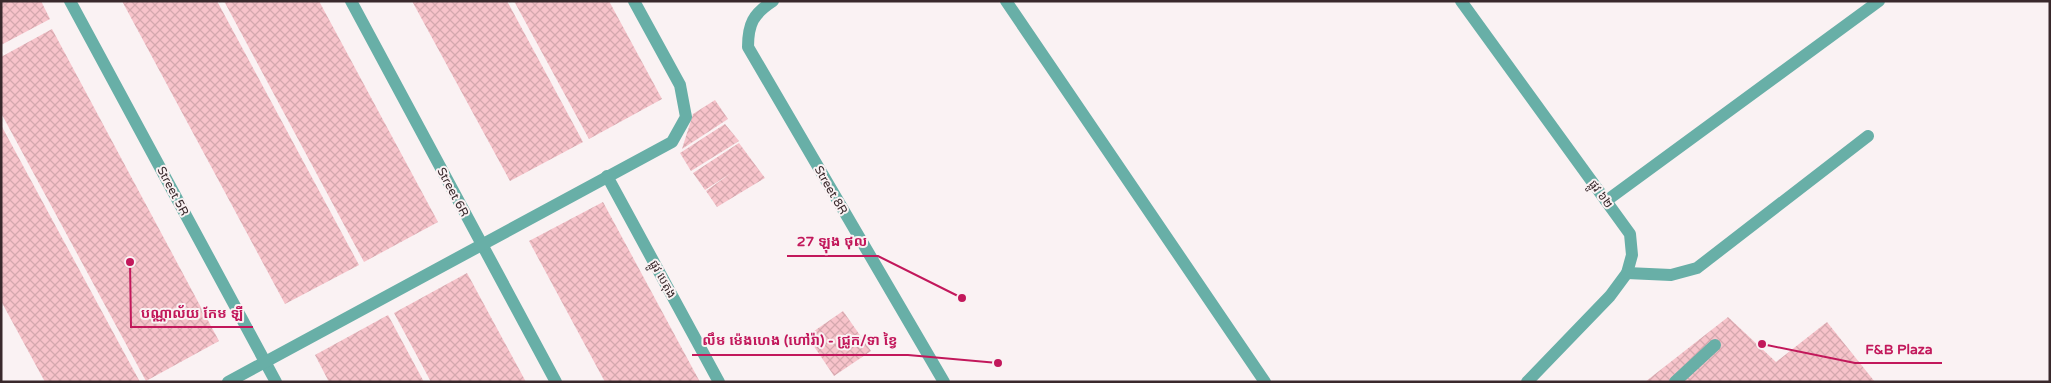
<svg xmlns="http://www.w3.org/2000/svg" width="2051" height="383" font-family="'Varela Round','Noto Sans Khmer',sans-serif">
<style>
.building{fill:url(#building-cross-hatch)}
.lines{fill:none;stroke-linecap:round;stroke-linejoin:round}
.minor{stroke:#68afa7;stroke-width:12}
.labels{text-anchor:middle;stroke-width:4;stroke-linejoin:round;paint-order:stroke}
.street-label{font-size:12px;fill:#39292c;stroke:#faf2f3}
.leader{fill:none;stroke:#c2185b;stroke-width:2}
.callout-dot{fill:#c2185b;stroke:#faf2f3;stroke-width:2}
.callout-label{font-size:14px;text-anchor:middle;font-weight:bold;fill:#c2185b;stroke:#faf2f3;stroke-width:4;stroke-linejoin:round;paint-order:stroke}
</style>
<defs>
<pattern id="building-cross-hatch" width="8" height="8" patternUnits="userSpaceOnUse" patternTransform="scale(1.25)"><rect width="8" height="8" fill="#f7c3ca"/><path d="M0 0l8 8M0 8l8-8" fill="none" stroke="#d4a8ae"/></pattern>
</defs>
<rect width="100%" height="100%" fill="#faf2f3"/>
<!-- building -->
<g class="building">
<polygon points="1,1 41,1 50,19 1,45"/>
<polygon points="122,1 217,1 359,265 285,304"/>
<polygon points="224,1 319,1 438,222 364,262"/>
<polygon points="412,1 507,1 583,142 510,181"/>
<polygon points="514,1 609,1 662,99 589,139"/>
<polygon points="52,29 219,341 146,381 1,113 1,57"/>
<polygon points="715,100 728,119 682,149 693,114"/>
<polygon points="725,124 739,141 691,171 680,153"/>
<polygon points="1,125 140,382 45,382 1,301"/>
<polygon points="739,143 765,178 717,207 706,191 731,173 705,190 693,173"/>
<polygon points="603,202 700,382 605,382 529,241"/>
<polygon points="467,273 526,382 431,382 394,313"/>
<polygon points="843,311 871,351 834,376 807,336"/>
<polygon points="388,315 424,382 329,382 315,355"/>
<polygon points="1728,317 1776,362 1827,322 1875,382 1645,382"/>
</g>
<g class="lines">
<!-- minor -->
<g class="minor">
<polyline points="70,1 276,382"/>
<polyline points="351,1 556,382"/>
<path d="M773 1C753 14 748 24 748 47L944 382"/>
<polyline points="1006,1 1265,382"/>
<polyline points="1461,1 1630,234 1632,255 1627,273 1610,296 1527,382"/>
<polyline points="607,176 719,382"/>
<polyline points="1606,201 1879,1"/>
<polyline points="1627,273 1671,275 1697,268 1868,136"/>
<polyline points="228,382 672,142 686,117 680,85 634,1"/>
<polyline points="1675,382 1715,345"/>
</g>
</g>
<g class="labels">
<!-- street labels -->
<g class="street-label">
<text transform="translate(831 190) rotate(60)" y="4">Street 8R</text>
<text transform="translate(173 191) rotate(62)" y="4">Street 5R</text>
<text transform="translate(453 192) rotate(62)" y="4">Street 6R</text>
<text transform="translate(1601 194) rotate(54)" y="4">ផ្លូវ ៦២</text>
<text transform="translate(663 279) rotate(61)" y="4">ផ្លូវ បេតុង</text>
</g>
</g>
<!-- callouts -->
<path class="leader" d="M962 298L878 256H787M130 262L131 327H253M998 363L908 355H692M1762 344L1855 363H1942"/>
<g class="callout-dot">
<circle cx="962" cy="298" r="5"/>
<circle cx="130" cy="262" r="5"/>
<circle cx="998" cy="363" r="5"/>
<circle cx="1762" cy="344" r="5"/>
</g>
<g class="callout-label">
<text x="832" y="246">27 ឡុង ថុល</text>
<text x="192" y="318">បណ្ណាល័យ កែម ឡី</text>
<text x="800" y="345">លឹម ម៉េងហេង (ហៅរ៉ា) - ជ្រូក/ទា ខ្វៃ</text>
<text x="1899" y="354">F&amp;B Plaza</text>
</g>
<!-- border -->
<rect width="2051" height="383" fill="none" stroke="#39292c" stroke-width="5"/>
</svg>
